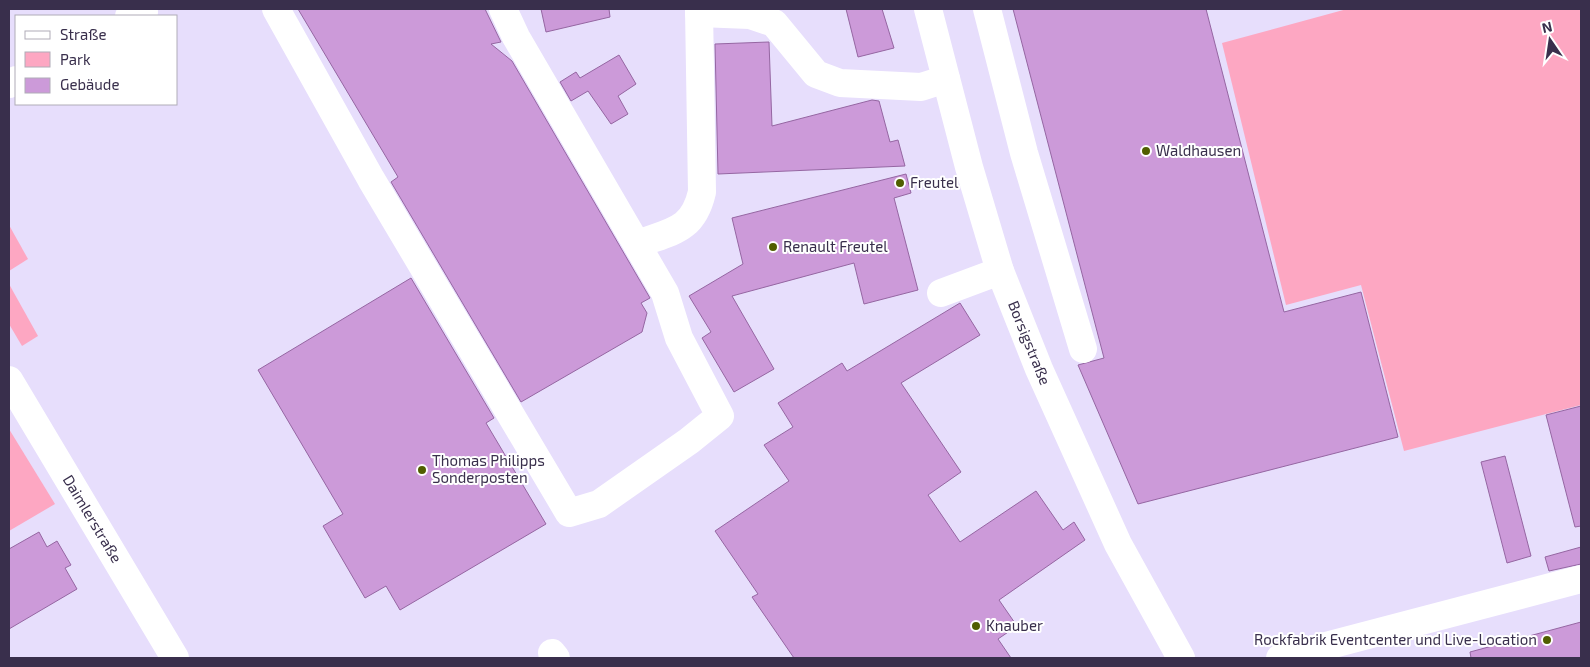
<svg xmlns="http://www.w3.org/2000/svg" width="1590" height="667" font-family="'Exo 2',sans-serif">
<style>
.green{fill:#fda7c2}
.building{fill:#cc9ad9;stroke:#9566a2}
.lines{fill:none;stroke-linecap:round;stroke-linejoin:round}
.minor{stroke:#fff;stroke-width:28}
.poi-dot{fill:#505e00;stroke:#fff;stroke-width:2}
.labels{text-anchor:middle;stroke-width:4;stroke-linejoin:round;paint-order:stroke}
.poi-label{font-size:15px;fill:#392f4c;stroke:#fff;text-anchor:start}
.street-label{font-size:15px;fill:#392f4c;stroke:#fff}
</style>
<rect width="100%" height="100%" fill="#e7defc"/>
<!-- green -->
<g class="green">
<polygon points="1347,9 1581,9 1581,405 1404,451 1361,285 1286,305 1222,43"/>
<polygon points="9,225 28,259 9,271"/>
<polygon points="9,284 38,336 22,346 9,324"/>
<polygon points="9,429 55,504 9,531"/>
</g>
<!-- building -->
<g class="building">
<polygon points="298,9 485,9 501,42 491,44 512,61 650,298 641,303 647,313 642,332 521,402 391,182 398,177"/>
<polygon points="541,9 609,9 610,17 546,32"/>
<polygon points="846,9 882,9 894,48 858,57"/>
<polygon points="1013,9 1206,9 1284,312 1361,292 1398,437 1138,504 1078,365 1104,358"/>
<polygon points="769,42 772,126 872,100 879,101 890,142 898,140 905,166 718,174 715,44"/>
<polygon points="619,55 636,84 618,96 628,114 611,124 588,91 571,101 560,82 576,72 580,78"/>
<polygon points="906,174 911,193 894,198 918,290 864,304 854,263 732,296 774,369 734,392 702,338 711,332 689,296 743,264 732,218"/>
<polygon points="411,278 494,418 486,423 546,524 400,610 386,586 365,598 323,526 343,514 258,370"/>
<polygon points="960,303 980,335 901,383 961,472 928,495 960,542 1036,491 1063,530 1074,522 1085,540 999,600 1017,626 998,639 1011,658 794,658 752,597 758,594 715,531 789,481 764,445 793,427 778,403 842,363 847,371"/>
<polygon points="1581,406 1581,526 1575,527 1546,415"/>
<polygon points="1505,456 1531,556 1507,563 1481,462"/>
<polygon points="39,532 47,547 57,541 71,565 65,568 77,589 9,629 9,549"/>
<polygon points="1581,547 1581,564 1549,571 1545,557"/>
<polygon points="1581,622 1581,658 1471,658 1470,652"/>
</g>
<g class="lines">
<!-- minor -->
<g class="minor">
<polyline points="276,9 371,179 569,513 599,504 689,441 720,416 679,338 665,293 516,37 503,9"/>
<polyline points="928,9 969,167 1000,271 1039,369 1118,544 1181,658"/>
<polyline points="987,9 1024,153 1083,349"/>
<polyline points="699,13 750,15 774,23 816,74 840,83 921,87 946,79"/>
<polyline points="129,16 144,12 143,9"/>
<polyline points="9,84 16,80"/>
<path d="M638 244C672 231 693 231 702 192L699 9"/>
<polyline points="941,293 1000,271"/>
<polyline points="9,380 175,658"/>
<polyline points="552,653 556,658"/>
<polyline points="1280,658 1581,579"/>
</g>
</g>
<!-- markers -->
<g class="poi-dot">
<circle cx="1146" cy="151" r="5"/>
<circle cx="900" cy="183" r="5"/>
<circle cx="773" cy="247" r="5"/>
<circle cx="422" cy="470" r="5"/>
<circle cx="976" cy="626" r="5"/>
<circle cx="1547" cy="640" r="5"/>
</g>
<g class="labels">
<!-- poi labels -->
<g class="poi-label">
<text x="1156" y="156">Waldhausen</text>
<text x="910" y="188">Freutel</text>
<text x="783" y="252">Renault Freutel</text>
<text x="432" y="466">Thomas Philipps<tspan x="432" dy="17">Sonderposten</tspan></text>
<text x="986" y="631">Knauber</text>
<text x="1537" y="645" text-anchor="end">Rockfabrik Eventcenter und Live-Location</text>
</g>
<!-- street labels -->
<g class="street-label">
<text transform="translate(1029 343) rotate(68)" y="5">Borsigstraße</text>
<text transform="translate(92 519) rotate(59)" y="5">Daimlerstraße</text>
</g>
</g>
<!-- border -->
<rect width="1590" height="667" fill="none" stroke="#392f4c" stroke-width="20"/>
<!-- legend -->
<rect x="15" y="15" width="162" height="90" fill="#ffffff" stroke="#b0acb7"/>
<rect x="25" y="31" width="25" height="8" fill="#ffffff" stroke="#b0acb7"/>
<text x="60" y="40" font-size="15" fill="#392f4c">Straße</text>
<rect x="25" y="52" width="25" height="15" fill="#fda7c2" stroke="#b0acb7"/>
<text x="60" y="65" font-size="15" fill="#392f4c">Park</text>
<rect x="25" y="78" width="25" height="15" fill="#cc9ad9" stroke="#b0acb7"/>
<text x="60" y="90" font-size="15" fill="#392f4c">Gebäude</text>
<!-- north arrow -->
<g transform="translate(1550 40) rotate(347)" stroke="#ffffff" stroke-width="4" paint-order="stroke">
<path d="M0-4L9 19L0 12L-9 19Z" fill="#392f4c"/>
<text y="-8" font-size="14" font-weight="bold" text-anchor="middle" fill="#392f4c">N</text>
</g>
</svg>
